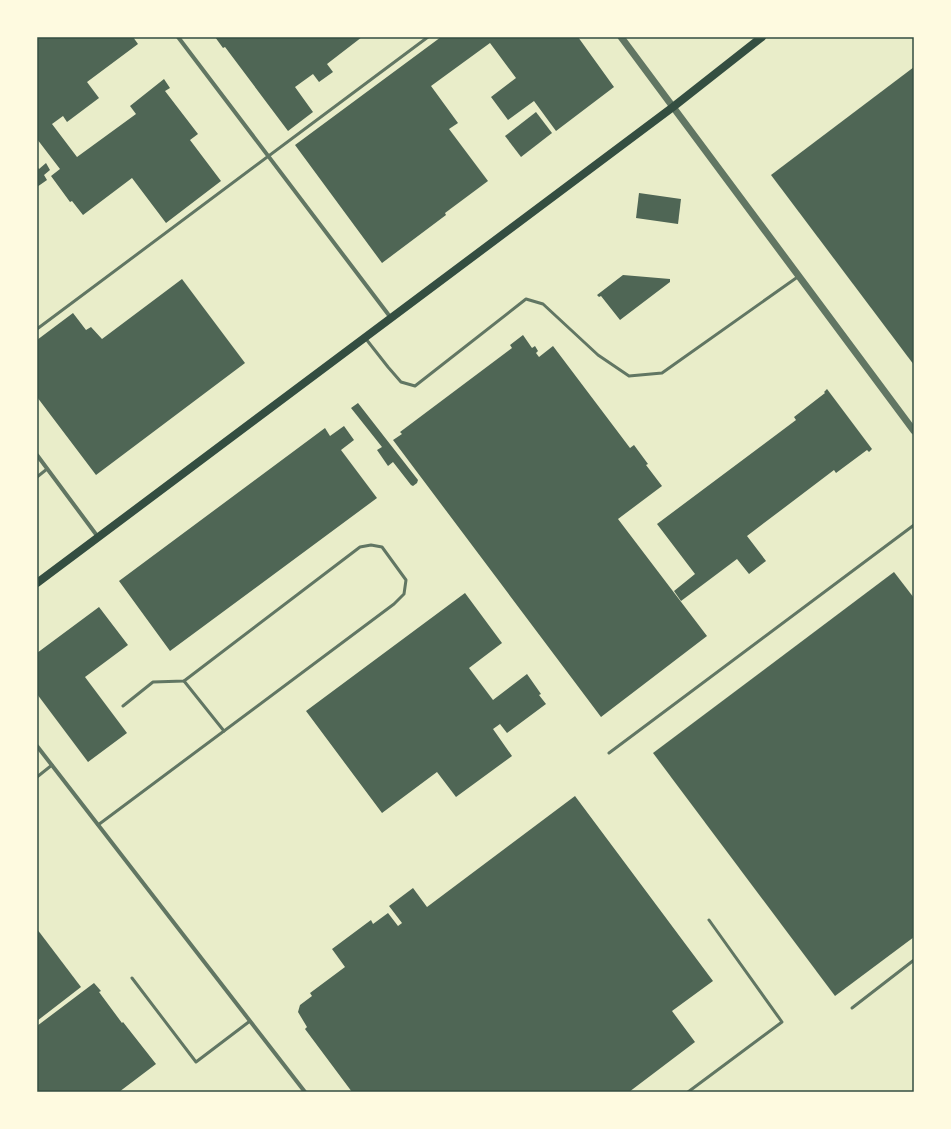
<svg xmlns="http://www.w3.org/2000/svg" width="951" height="1129" font-family="'IBM Plex Sans',sans-serif">
<style>
.building{fill:#4f6655}
.lines{fill:none;stroke-linecap:round;stroke-linejoin:round}
.service{stroke:#617663;stroke-width:3}
.minor{stroke:#617663;stroke-width:4}
.tertiary{stroke:#617663;stroke-width:7}
.secondary{stroke:#344e41;stroke-width:8}
.neatline{fill:none;stroke:#344e41;stroke-width:1.5}
</style>
<rect width="100%" height="100%" fill="#e9edc9"/>
<!-- building -->
<g class="building">
<polygon points="37,37 133,37 138,44 87,82 99,98 67,122 63,116 52,124 77,157 136,114 130,106 164,79 170,88 165,91 198,134 190,140 221,181 166,223 132,178 83,215 72,201 70,202 51,176 60,169 37,139"/>
<polygon points="215,37 362,37 327,64 333,72 319,82 313,74 295,87 313,112 288,131 225,47 223,48"/>
<polygon points="441,37 578,37 614,87 556,131 534,101 508,120 491,97 516,78 490,43 431,86 458,123 449,129 488,181 445,213 446,215 382,263 295,145"/>
<polygon points="914,67 914,365 771,175"/>
<polygon points="536,112 552,133 521,157 505,136"/>
<polygon points="46,163 50,170 44,175 47,180 37,187 37,167 39,169"/>
<polygon points="639,193 681,199 678,224 636,218"/>
<polygon points="623,275 670,279 670,282 620,320 601,296 599,297 597,295"/>
<polygon points="182,279 245,363 96,475 37,397 37,340 73,313 86,330 91,327 102,339"/>
<polygon points="523,335 532,348 535,346 538,351 536,353 539,357 553,346 630,448 634,445 648,464 646,465 662,486 618,519 707,636 601,717 393,440 402,434 400,432 512,348 510,345"/>
<polygon points="827,389 872,449 869,452 867,450 836,473 834,470 747,536 766,561 749,574 737,559 681,601 674,591 695,574 657,524 796,420 794,417 825,393 824,392"/>
<polygon points="358,403 418,480 417,483 413,486 411,485 393,462 388,466 377,450 382,447 351,408"/>
<polygon points="344,426 354,440 341,450 377,498 170,651 119,581 325,428 330,436"/>
<polygon points="894,572 914,598 914,937 835,996 653,753"/>
<polygon points="465,593 502,643 469,668 493,700 527,674 541,694 539,695 546,704 507,733 500,724 493,729 512,756 456,797 437,772 382,813 306,711"/>
<polygon points="99,607 128,645 85,677 127,733 88,762 37,694 37,653"/>
<polygon points="575,796 713,981 672,1011 695,1042 629,1092 352,1092 305,1029 307,1027 298,1012 300,1005 312,996 310,993 345,967 332,949 371,920 373,924 388,913 398,926 402,923 389,906 413,888 427,907"/>
<polygon points="37,929 81,987 37,1021"/>
<polygon points="94,983 101,991 99,992 122,1023 123,1022 156,1064 119,1092 37,1092 37,1026"/>
</g>
<g class="lines">
<!-- service -->
<g class="service">
<polyline points="37,329 428,37"/>
<polyline points="366,339 388,367 401,382 415,386 526,299 543,304 598,355 629,376 662,373 799,276"/>
<polyline points="37,477 47,469"/>
<polyline points="184,681 224,731"/>
<polyline points="609,753 914,525"/>
<polyline points="37,777 52,765"/>
<polyline points="98,825 394,604 404,594 406,580 382,547 371,545 360,547 184,681 153,682 123,706"/>
<polyline points="132,978 196,1062 250,1021"/>
<polyline points="852,1008 914,960"/>
<polyline points="688,1092 782,1022 709,920"/>
</g>
<!-- minor -->
<g class="minor">
<polyline points="178,37 391,318"/>
<polyline points="37,455 98,537"/>
<polyline points="37,746 305,1092"/>
</g>
<!-- tertiary -->
<polyline class="tertiary" points="621,37 914,431"/>
<!-- secondary -->
<polyline class="secondary" points="37,583 673,107 762,37"/>
</g>
<!-- border -->
<rect width="951" height="1129" fill="none" stroke="#fefae0" stroke-width="76"/>
<rect x="38" y="38" width="875" height="1053" class="neatline"/>
</svg>
